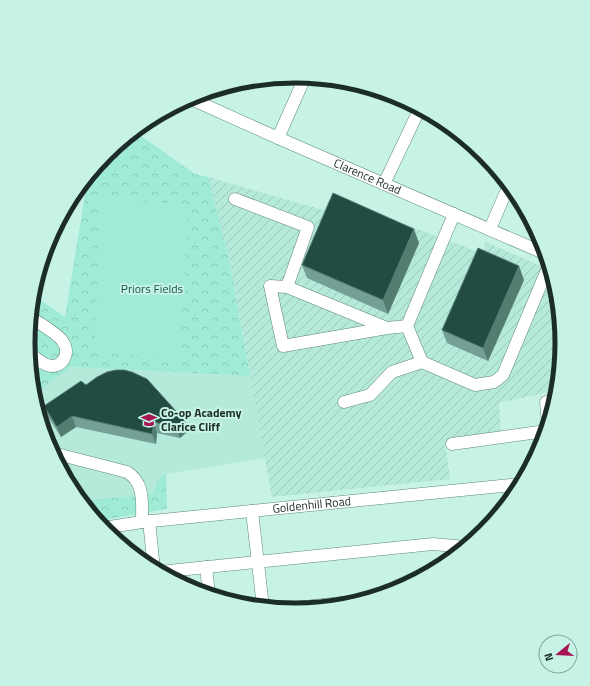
<svg xmlns="http://www.w3.org/2000/svg" width="590" height="686" font-family="'Titillium Web',sans-serif">
<style>
.built{fill:#b5e9da}
.industrial{fill:url(#industrial-furrows)}
.park{fill:url(#park-crowns)}
.pitch{fill:#a0ebd6}
.lines{fill:none;stroke-linecap:round;stroke-linejoin:round}
.minor-casing{stroke:#5f887d;stroke-width:13}
.minor{stroke:#fff;stroke-width:12}
.wall{fill:#749f94}
.shaded-wall{fill:#547d72}
.building{fill:#224b41;stroke:#547d72}
.labels{text-anchor:middle;stroke-width:4;stroke-linejoin:round;paint-order:stroke}
.street-label{font-size:12px;fill:#1c2d29;stroke:#c7f3e6}
.park-label{font-size:12px;fill:#1b5246;stroke:#c7f3e6}
.poi-label{font-size:12px;font-weight:bold;fill:#1c2d29;stroke:#c7f3e6;text-anchor:start}
.rim{fill:none;stroke:#1c2d29;stroke-width:5}
</style>
<defs>
<pattern id="industrial-furrows" width="10" height="10" patternUnits="userSpaceOnUse"><rect width="10" height="10" fill="#b5e9da"/><path d="M-1 1l2-2M0 10L10 0M9 11l2-2" fill="none" stroke="#9bc8bb"/></pattern>
<pattern id="park-crowns" width="20" height="18" patternUnits="userSpaceOnUse"><rect width="20" height="18" fill="#a0ebd6"/><path d="M2 6a3 3 0 1 1 6 0M12 15a3 3 0 1 1 6 0" fill="none" stroke="#89cab8"/></pattern>
</defs>
<rect width="100%" height="100%" fill="#c7f3e6"/>
<!-- built -->
<polygon class="built" points="70,367 250,376 265,458 166,474 159,477 152,494 81,501 73,491 48,445 33,392 40,390"/>
<!-- industrial -->
<polygon class="industrial" points="208,177 323,210 331,197 482,253 486,242 550,270 557,291 562,343 557,390 499,403 501,436 445,443 450,479 272,497 229,259"/>
<!-- park -->
<g class="park">
<polygon points="134,131 195,174 208,177 229,259 250,376 71,367 40,390 33,392 28,343 33,295 65,317 88,176 106,154"/>
<polygon points="166,474 167,509 97,521 81,501 152,494 159,477"/>
</g>
<!-- pitch -->
<polygon class="pitch" points="102,199 188,204 180,358 94,353"/>
<g class="lines">
<defs>
<g id="minor">
<path id="s1" d="M189 98 278 138 546 254"/>
<polyline points="278,138 305,77"/>
<polyline points="384,184 420,108"/>
<polyline points="235,199 308,227 287,287"/>
<polyline points="490,229 509,185"/>
<polyline points="387,328 287,287 270,286 283,346 387,328 407,326 454,214"/>
<path d="M29 353C35 357 41 363 47 365 62 370 71 353 63 342 59 334 38 323 31 317"/>
<polyline points="422,362 475,385 494,382 503,375 549,265"/>
<polyline points="344,402 370,395 392,372 422,362 407,326"/>
<polyline points="546,402 548,424"/>
<polyline points="452,444 546,431"/>
<path d="M53 453 127 472C145 483 142 503 142 522"/>
<polyline points="252,511 263,607"/>
<polyline points="149,521 154,569"/>
<path id="s2" d="M103 528 142 522 521 484"/>
<polyline points="206,567 209,594"/>
<polyline points="159,572 433,544 466,547"/>
<polyline points="285,609 360,601"/>
</g>
</defs>
<!-- minor casing -->
<use href="#minor" class="minor-casing"/>
<!-- minor -->
<use href="#minor" class="minor"/>
</g>
<!-- wall -->
<g class="wall">
<polygon points="419,243 388,314 307,278 302,265"/>
<polygon points="524,280 488,361 447,343 442,330"/>
<polygon points="86,385 185,421 188,431 180,438 157,433 156,444 76,427 61,437 48,417 44,406"/>
</g>
<!-- shaded-wall -->
<g class="shaded-wall">
<polygon points="414,229 419,243 388,314 383,300"/>
<polygon points="519,266 524,280 488,361 483,348"/>
<polygon points="72,416 76,427 61,437 57,427"/>
<polygon points="185,421 188,431 180,438 176,427"/>
<polygon points="154,422 157,433 156,444 152,434"/>
</g>
<!-- building -->
<g class="building">
<polygon points="333,193 414,229 383,300 302,265"/>
<polygon points="478,248 519,266 483,348 442,330"/>
<polygon points="116,370 124,370 132,372 147,379 185,421 176,427 154,422 152,434 72,416 57,427 44,406 81,381 86,385 97,377 107,372"/>
</g>
<!-- icons -->
<defs>
<symbol id="school-bare" viewBox="-9 -9 18 18"><path d="M0-5L7-2L0 1L-7-2ZM-4 1L0 2.5L4 1V4Q0 6-4 4Z" fill="#a61655" stroke="#c7f3e6" stroke-width="2.5" paint-order="stroke"/></symbol>
</defs>
<g fill-rule="evenodd">
<use href="#school-bare" x="138" y="409" width="22" height="22"/>
</g>
<g class="labels">
<!-- street labels -->
<g class="street-label">
<text dy="4" stroke="none"><textPath href="#s1" startOffset="195">Clarence Road</textPath></text>
<text dy="4" stroke="none"><textPath href="#s2" startOffset="210">Goldenhill Road</textPath></text>
</g>
<!-- park labels -->
<g class="park-label">
<text x="152" y="293">Priors Fields</text>
</g>
<!-- poi labels -->
<g class="poi-label">
<text x="161" y="417">Co-op Academy<tspan x="161" dy="14">Clarice Cliff</tspan></text>
</g>
</g>
<!-- crop -->
<path d="M0 0H590V686H0ZM35 343a260 260 0 1 1 520 0a260 260 0 1 1-520 0Z" fill="#c7f3e6" fill-rule="evenodd"/>
<path class="rim" d="M35 343a260 260 0 1 1 520 0a260 260 0 1 1-520 0Z"/>
<!-- north arrow -->
<g transform="translate(558 654) rotate(252)"><circle r="19" fill="#c7f3e6" stroke="#83a49a"/>
<path d="M0-3L7 15L0 10L-7 15Z" fill="#a61655"/>
<text y="-6" font-size="11" font-weight="bold" text-anchor="middle" fill="#1c2d29">N</text>
</g>
</svg>
